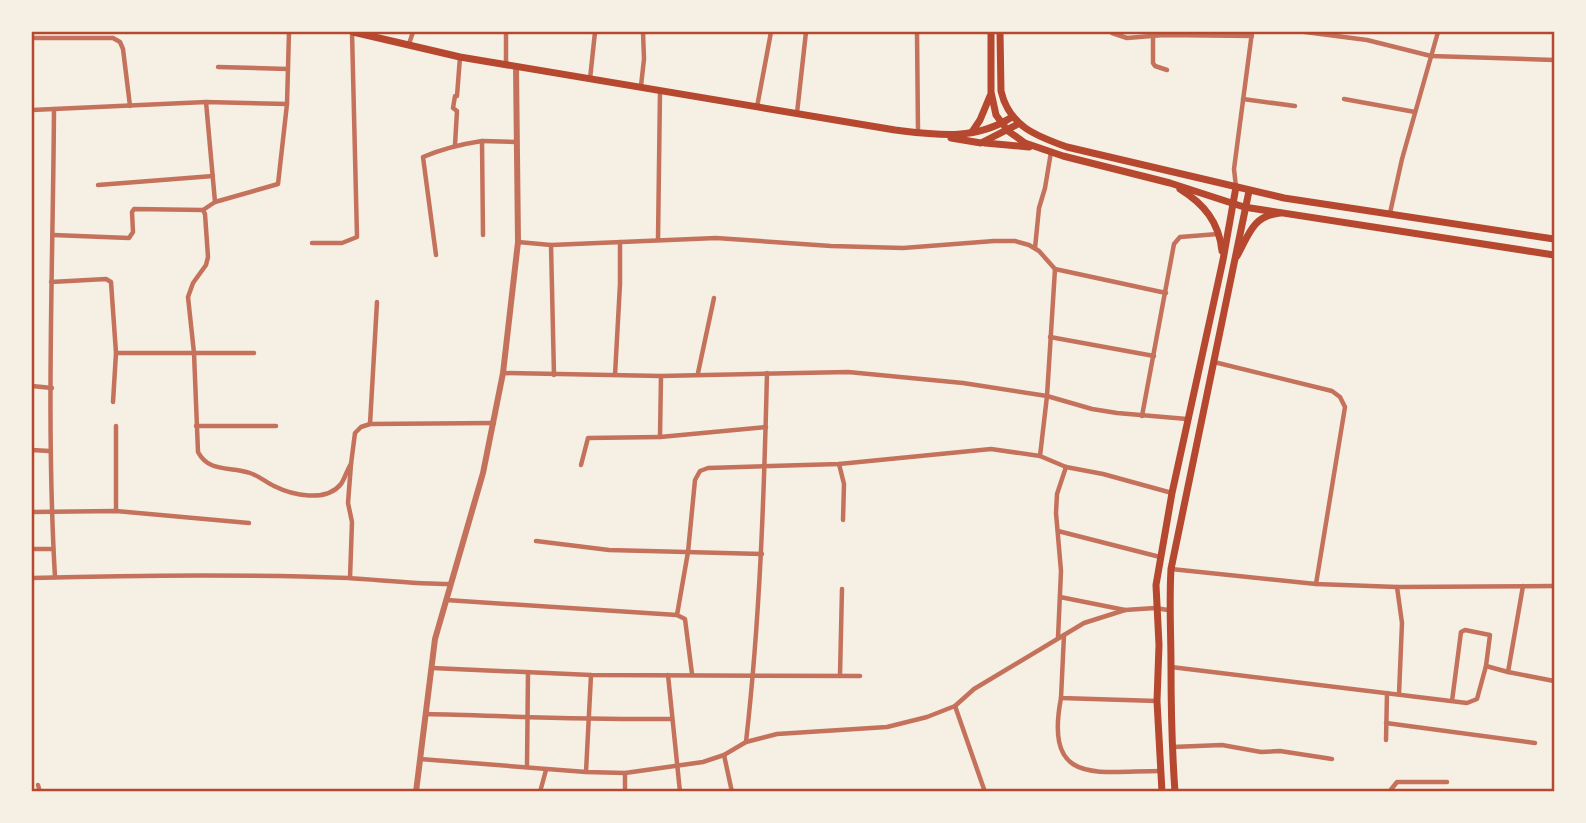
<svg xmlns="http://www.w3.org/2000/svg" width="1586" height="823" font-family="Roboto,sans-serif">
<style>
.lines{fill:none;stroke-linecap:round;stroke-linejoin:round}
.minor{stroke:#c5725c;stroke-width:4.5}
.tertiary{stroke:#c5725c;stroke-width:6}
.secondary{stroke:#b5482f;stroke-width:7}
.neatline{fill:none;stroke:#b5482f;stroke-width:2.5}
</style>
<rect width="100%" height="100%" fill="#f6efe4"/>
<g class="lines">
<!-- minor -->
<g class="minor">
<polyline points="917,32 918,132"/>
<polyline points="1305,32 1367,40 1431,56 1554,60"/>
<polyline points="1112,33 1127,38 1164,35 1252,36"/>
<polyline points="32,38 113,38 120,42 123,49 130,106"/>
<polyline points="1153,38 1153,63 1155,66 1167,70"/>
<polyline points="409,44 413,32"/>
<polyline points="506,64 506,32"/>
<polyline points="218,67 288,69"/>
<polyline points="590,79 595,32"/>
<polyline points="641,86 644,59 643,32"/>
<polyline points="1243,99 1295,106"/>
<polyline points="1344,99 1415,112"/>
<path d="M206 102 215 202 203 210 205 214 208 257 206 265 193 283 188 297 194 353 198 452C209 473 230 466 250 473 259 476 266 482 274 486 292 495 326 503 341 484 345 478 347 470 351 464"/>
<polyline points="757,107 771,32"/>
<path d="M54 109C53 265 46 422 55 577"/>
<polyline points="32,110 206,102 287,104 289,32"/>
<polyline points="797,113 806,32"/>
<polyline points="482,141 516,142"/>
<polyline points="455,145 457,111 453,108 455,96 457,96 460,57"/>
<polyline points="98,185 213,176"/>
<polyline points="1236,187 1234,169 1252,32"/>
<polyline points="215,202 278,184 287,104"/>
<polyline points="1390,213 1402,159 1438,32"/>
<polyline points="53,235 129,238 133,232 132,212 134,209 203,210"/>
<polyline points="658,240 660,91"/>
<polyline points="518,242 551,245 716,238 831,246 903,248 994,241 1015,241 1029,245 1039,251 1055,269 1166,293"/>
<polyline points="312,243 342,243 357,237 352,32"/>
<polyline points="551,245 554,375"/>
<polyline points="1035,248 1039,208 1045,188 1051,152"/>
<path d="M436 255 423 157C442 149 462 144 482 141L483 235"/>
<polyline points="51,282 106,279 111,282 116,353 113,402"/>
<polyline points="1050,337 1154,356"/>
<polyline points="116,353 254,353"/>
<polyline points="1214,362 1332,391 1340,397 1345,407 1316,584"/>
<polyline points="503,373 661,376 848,372 963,383 1047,396 1092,409 1117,413 1187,419"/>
<polyline points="698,373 714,298"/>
<polyline points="615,375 620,284 620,242"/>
<polyline points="661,376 660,437 766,427"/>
<polyline points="32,386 52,388"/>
<polyline points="1142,416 1174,244 1180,237 1218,234"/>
<polyline points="370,424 377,302"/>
<polyline points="196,426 276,426"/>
<polyline points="32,450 49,451"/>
<polyline points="1040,456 1047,396 1055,269"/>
<polyline points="839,464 844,484 843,520"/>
<polyline points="581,465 588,438 660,437"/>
<polyline points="116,511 116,426"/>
<polyline points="32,512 116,511 249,523"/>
<polyline points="1058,531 1160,557"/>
<polyline points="536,541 609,550 762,554"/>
<polyline points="32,549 53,549"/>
<polyline points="1171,569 1316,584 1397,587 1554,586"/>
<path d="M32 578C137 575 243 574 348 578 382 580 416 584 450 584"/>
<polyline points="350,578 352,522 348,503 351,464 355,433 361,427 370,424 494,423"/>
<polyline points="1523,586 1508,672 1554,681"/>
<polyline points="1397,587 1402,623 1399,694"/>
<polyline points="1060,597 1125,610"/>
<polyline points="446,600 677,615"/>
<polyline points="1064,635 1061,698 1157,701"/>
<polyline points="1058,638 1061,571 1056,513 1057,494 1066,467"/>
<polyline points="1486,666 1508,672"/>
<polyline points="1171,667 1467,703 1477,699 1486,666 1490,635 1465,630 1461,632 1452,701"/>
<polyline points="432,668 591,675 860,676"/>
<polyline points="692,674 685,619 677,615 688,552 695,480 700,471 708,468 839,464 991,449 1040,456 1066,467 1103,474 1172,493"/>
<polyline points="668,675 680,792"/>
<polyline points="840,675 842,589"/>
<path d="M1061 698C1044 787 1097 771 1161 771"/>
<polyline points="955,706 985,792"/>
<path d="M426 714C508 716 590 720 672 719"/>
<polyline points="1386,723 1535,743"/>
<polyline points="1386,740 1387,693"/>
<path d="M746 742C760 619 764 496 767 373"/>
<polyline points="1172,747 1222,745 1261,752 1280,751 1332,759"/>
<polyline points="724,755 732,792"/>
<polyline points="420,759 586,772 625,773 703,762 724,755 746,742 777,734 887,727 927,717 955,706 974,689 1084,623 1125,610 1155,608 1168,610"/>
<polyline points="527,766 528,672"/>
<polyline points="586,772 591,675"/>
<polyline points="625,773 625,792"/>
<polyline points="38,785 40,792"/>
<polyline points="540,792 546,770"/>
<polyline points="1389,792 1397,782 1447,782"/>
</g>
<!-- tertiary -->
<polyline class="tertiary" points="416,792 435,639 483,473 503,373 518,242 516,66"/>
<!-- secondary -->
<g class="secondary">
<path d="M353 32 460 57 895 130C937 135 975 141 1012 117"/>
<polyline points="991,32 991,92 996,115 1008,131 1025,143 1063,156 1170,183 1244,207 1554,255"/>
<path d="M1000 32 1001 91C1009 126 1036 136 1067 147L1284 198 1554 239"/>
<polyline points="972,132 980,120 990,96"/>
<polyline points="951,138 981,143 1018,124"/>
<polyline points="985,143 1029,147"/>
<path d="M1180 189C1204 204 1219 222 1222 251"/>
<path d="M1237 256C1249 235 1252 216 1280 213"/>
<polyline points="1162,792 1157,701 1159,645 1156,585 1172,493 1223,260 1236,187"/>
<path d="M1175 792C1172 750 1171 708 1171 667 1171 634 1169 602 1171 569L1249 191"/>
</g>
</g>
<!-- border -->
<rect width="1586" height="823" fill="none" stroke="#f6efe4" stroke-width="66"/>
<rect x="33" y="33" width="1520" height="757" class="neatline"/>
</svg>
